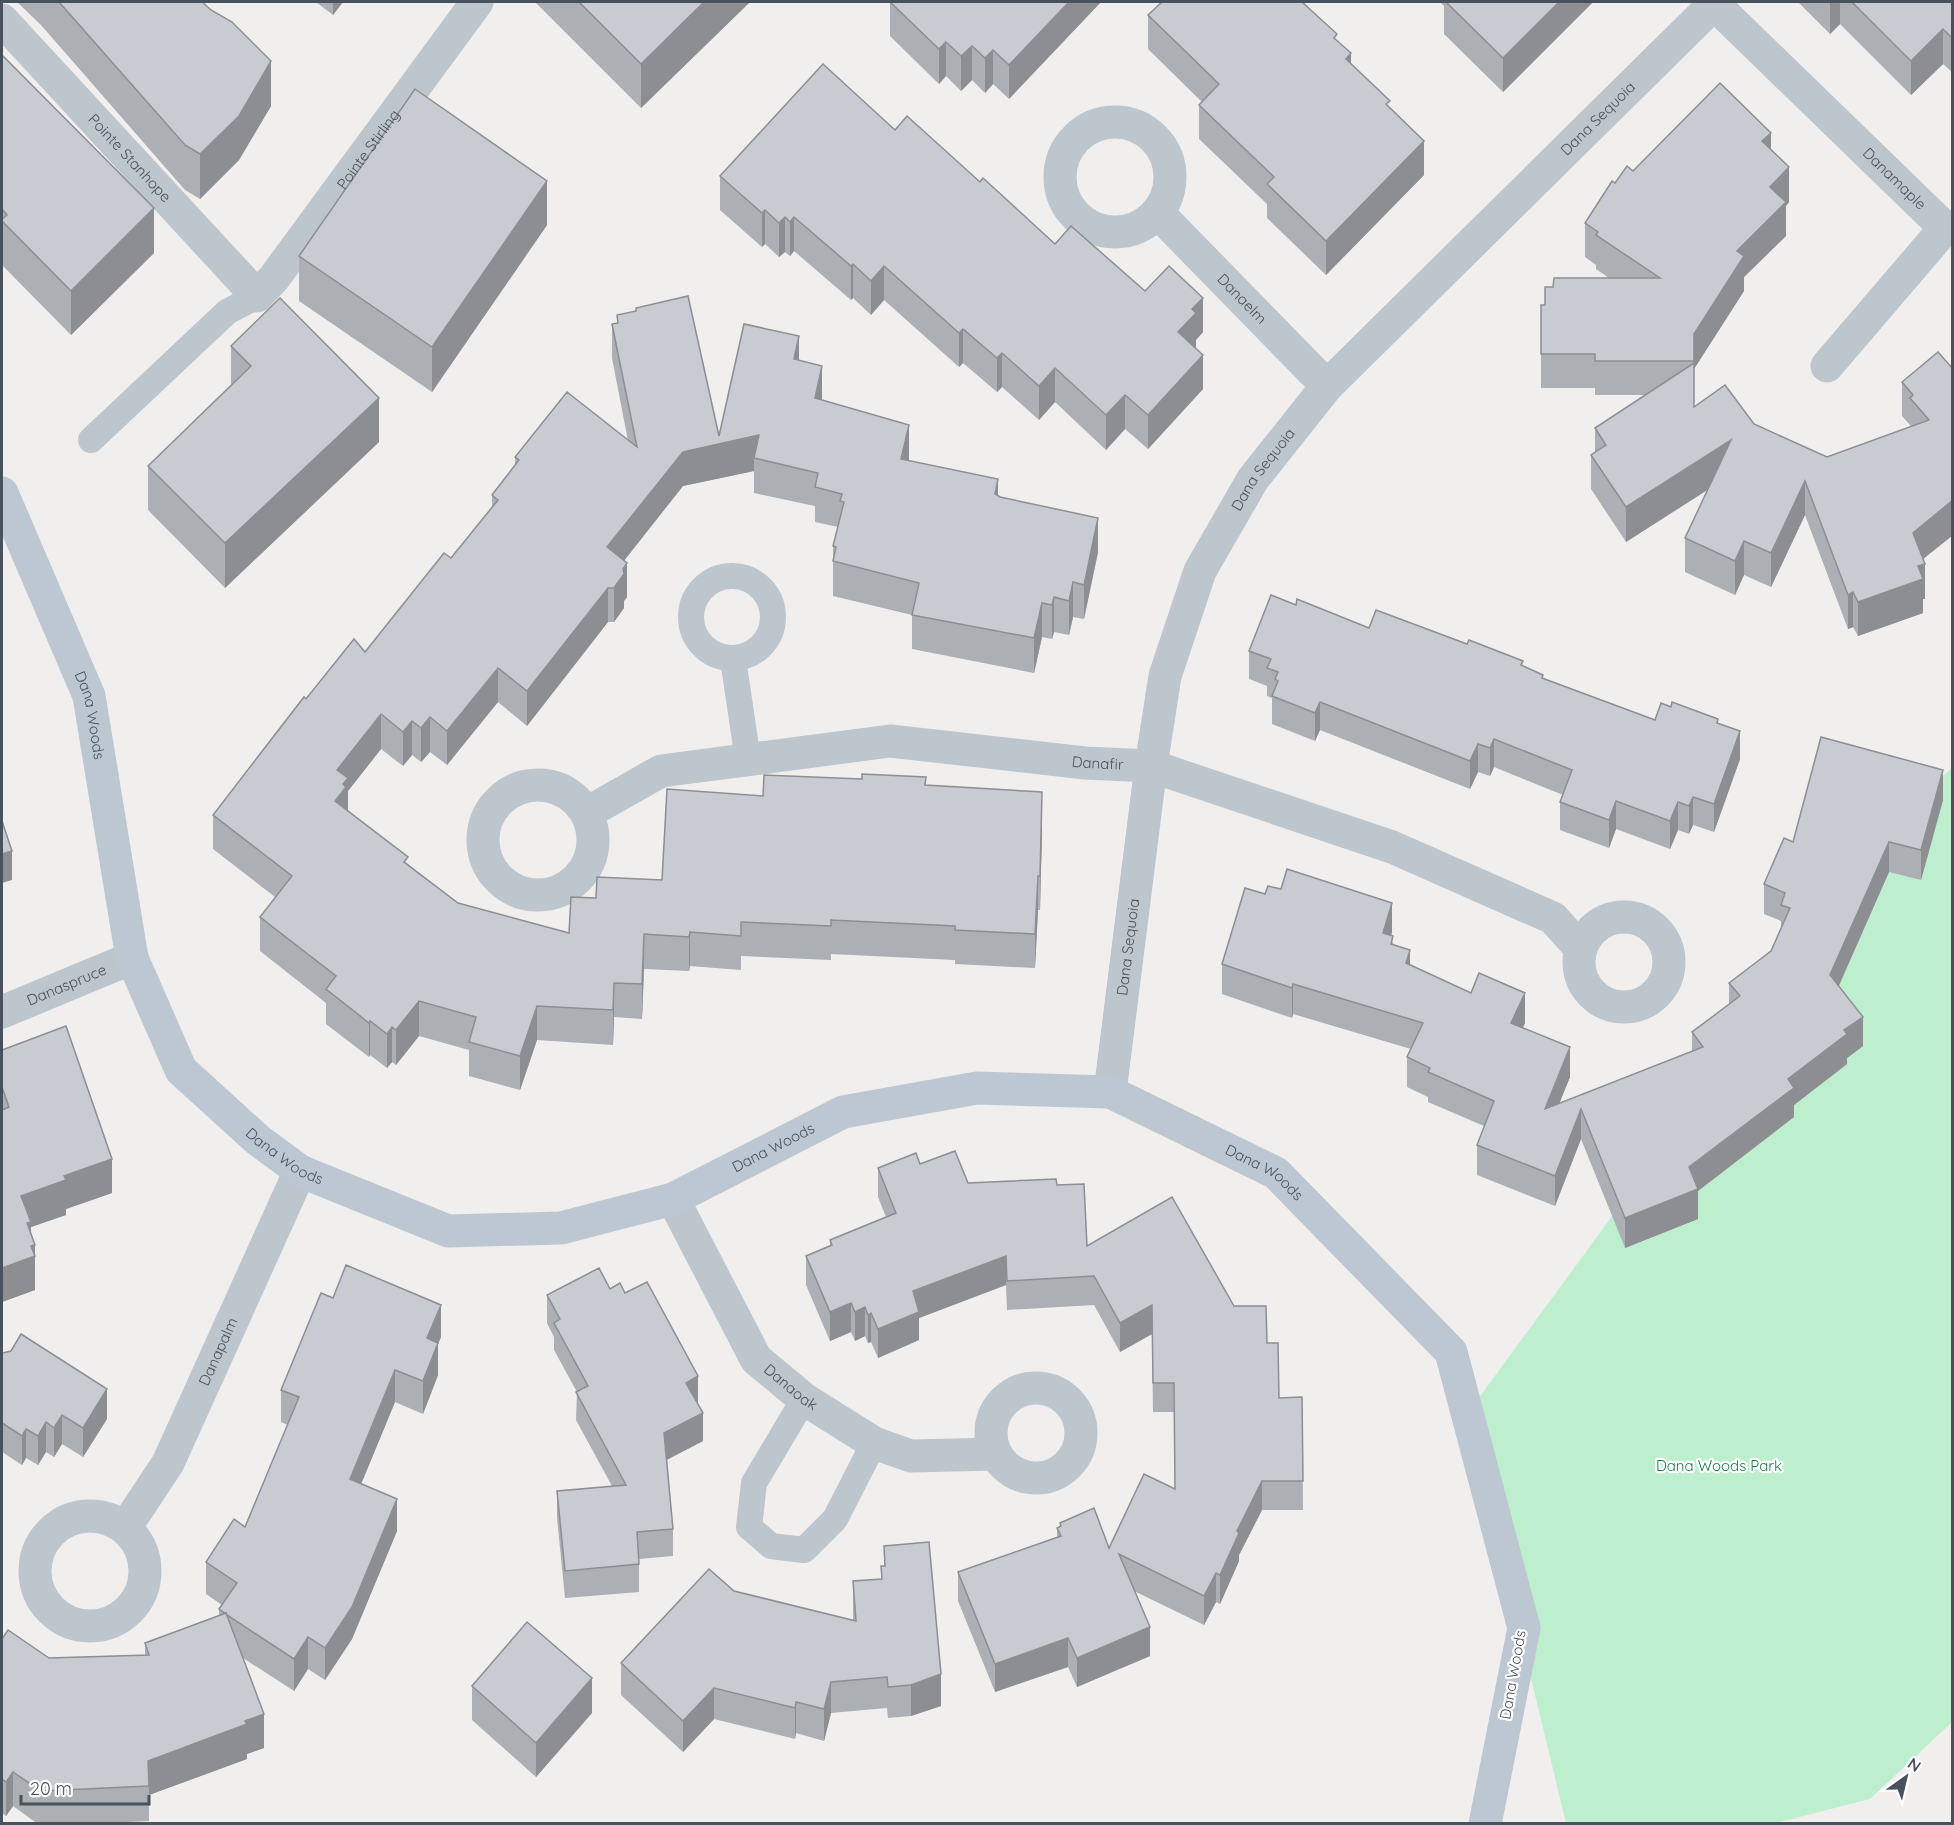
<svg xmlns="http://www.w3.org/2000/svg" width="1954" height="1825" font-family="Quicksand,sans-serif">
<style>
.green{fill:#bdefce}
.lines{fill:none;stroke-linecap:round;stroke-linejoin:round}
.lane{stroke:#bdc6cd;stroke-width:26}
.street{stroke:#bdc6cd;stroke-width:33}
.secondary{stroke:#bcc7d2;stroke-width:33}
.wall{fill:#acafb4}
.shaded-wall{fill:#8c8e92}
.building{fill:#c8cbd1;stroke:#8c8e92;stroke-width:1.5}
.labels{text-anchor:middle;stroke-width:4.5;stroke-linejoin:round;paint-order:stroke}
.street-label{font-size:15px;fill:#47525c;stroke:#fff}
.park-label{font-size:15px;fill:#177d47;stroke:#fff}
</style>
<rect width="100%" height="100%" fill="#f1eeee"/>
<!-- green -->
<polygon class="green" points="1952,768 1952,1722 1870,1799 1776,1823 1566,1823 1467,1414 1919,798"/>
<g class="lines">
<!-- lane -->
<g class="lane">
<polyline points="91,440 227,312 257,296"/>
<circle cx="732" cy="617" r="41"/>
<polyline points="733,659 748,760"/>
<polyline points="804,1399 754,1483 749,1527 771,1546 804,1550 835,1519 874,1443"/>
</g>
<!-- street -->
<g class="street">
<path id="s1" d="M1712 2 1945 228 1827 366"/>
<path id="s2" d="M2 20 257 296 274 278 477 2"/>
<circle cx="1115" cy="177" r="55"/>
<path id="s3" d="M1158 213 1327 386"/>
<circle cx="538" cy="840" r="55"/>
<path id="s4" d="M587 813 661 771 890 741 1085 763 1151 766 1392 847 1553 918 1580 948"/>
<circle cx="1624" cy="962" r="45"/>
<path id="s5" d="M2 1012 132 958"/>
<path id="s6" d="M1110 1092 1151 766 1165 676 1200 571 1253 479 1327 386 1714 4"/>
<path id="s7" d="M673 1199 756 1359 804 1399 874 1443 911 1456 996 1454"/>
<circle cx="1036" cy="1433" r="45"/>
<circle cx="90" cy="1571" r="55"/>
<path id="s8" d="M125 1528 168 1463 300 1171"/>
</g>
<!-- secondary -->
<path class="secondary" id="s9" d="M2 493 89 696 132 958 181 1070 258 1140 300 1171 448 1231 561 1228 673 1199 843 1112 977 1088 1110 1092 1276 1173 1451 1352 1524 1628 1485 1824"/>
</g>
<!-- wall -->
<g class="wall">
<polygon points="17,2 202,2 271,106 239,160 200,199 185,190 41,25"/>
<polygon points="316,2 343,2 333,15"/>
<polygon points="535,2 750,2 641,108"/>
<polygon points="890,2 1101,2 1009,99 993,84 985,93 972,80 961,91 946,76 939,84 890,36"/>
<polygon points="1440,2 1593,2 1503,92 1444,34 1444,6"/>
<polygon points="1798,2 1953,2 1953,73 1943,64 1911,95 1840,24 1830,34"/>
<polygon points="1148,15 1337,40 1351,64 1390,108 1424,175 1326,275 1267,218 1267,204 1199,139 1199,105 1202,102 1148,49"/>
<polygon points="2,55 154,253 71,335 2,265"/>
<polygon points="895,130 980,182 1055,244 1145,291 1203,332 1196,340 1195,348 1203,389 1148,449 1125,429 1106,450 1055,402 1039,420 1002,387 997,392 963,363 959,367 884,300 871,315 853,298 851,300 794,251 790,256 785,252 779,257 765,244 762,247 720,210 720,176"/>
<polygon points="1771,149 1789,202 1786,206 1786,236 1744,277 1744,291 1694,369 1694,407 1754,424 1827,457 1910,427 1910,425 1902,416 1902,382 1953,369 1953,535 1923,559 1925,599 1923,599 1923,613 1858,636 1853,627 1848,629 1805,515 1771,587 1744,575 1735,595 1685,572 1685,538 1708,489 1626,542 1591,489 1591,455 1595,452 1595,428 1645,395 1595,395 1595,388 1541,388 1541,305 1545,305 1553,287 1609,278 1596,269 1596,265 1585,257 1585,223 1633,171"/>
<polygon points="547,225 432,392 299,301 299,256"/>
<polygon points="636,308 719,436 799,361 822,400 909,459 908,461 998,495 1098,552 1084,619 1073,617 1069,635 1054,632 1052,639 1042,637 1034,673 912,649 912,615 833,596 833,546 838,527 815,522 815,506 754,493 754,471 683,486 624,561 627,597 624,601 624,608 614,622 608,622 527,726 498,702 447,765 430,752 421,762 412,755 403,766 381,749 348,791 348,810 408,864 458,903 569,933 596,898 662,880 763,796 926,785 1042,827 1040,910 1038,910 1035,968 955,964 955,960 831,954 831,960 741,956 741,970 690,966 689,971 644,969 642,1019 614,1017 613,1045 537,1040 520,1090 469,1076 469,1050 419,1036 396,1065 392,1062 387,1068 370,1055 369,1057 326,1024 326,1003 260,951 260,917 275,897 213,849 213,815 306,699 365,652 451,558 492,508 492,495 515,465 515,457 628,441 612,358 612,324 617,323 617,315 636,311"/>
<polygon points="231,346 379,442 225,588 148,510 148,466 231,385"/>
<polygon points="1296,605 1369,628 1523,666 1543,679 1655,720 1718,723 1740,759 1714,832 1693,825 1689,834 1678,830 1670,849 1616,829 1609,848 1560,830 1560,802 1563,795 1494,767 1490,776 1478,772 1470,789 1320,730 1315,741 1272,724 1272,698 1267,696 1267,686 1249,679 1249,651"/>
<polygon points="1943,800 1921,880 1889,872 1839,986 1863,1046 1847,1058 1847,1064 1794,1105 1794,1117 1698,1191 1698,1219 1625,1248 1581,1139 1555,1206 1477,1175 1477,1145 1484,1126 1428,1102 1428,1097 1407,1087 1407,1057 1411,1049 1293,1014 1292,1018 1222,994 1222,964 1392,932 1391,936 1393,944 1410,965 1525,1023 1522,1028 1570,1077 1559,1103 1692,1051 1692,1032 1729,1004 1729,983 1771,951 1781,929 1781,921 1764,914 1764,884 1793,842"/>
<polygon points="2,1050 112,1193 66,1209 66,1215 31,1227 31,1232 35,1245 35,1290 2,1302"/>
<polygon points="920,1164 968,1183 1057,1185 1087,1246 1234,1306 1267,1343 1279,1398 1302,1397 1303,1510 1262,1510 1239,1555 1239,1561 1220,1604 1216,1602 1204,1625 1134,1591 1150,1656 1077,1687 1068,1667 995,1692 958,1601 958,1572 1057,1537 1057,1528 1060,1527 1060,1523 1109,1548 1175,1489 1174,1412 1153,1412 1152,1334 1120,1352 1094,1305 1007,1310 1006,1285 919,1318 919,1340 878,1358 871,1342 868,1343 865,1336 855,1341 851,1332 830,1341 806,1285 806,1256 830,1246 830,1240 886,1217 878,1197 878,1168"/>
<polygon points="610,1289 625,1293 698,1404 703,1441 667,1460 673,1529 673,1556 639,1559 639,1592 565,1598 557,1518 557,1491 612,1486 576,1420 577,1392 554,1350 554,1337 547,1323 547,1295"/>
<polygon points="441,1337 438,1344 438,1375 423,1414 395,1402 361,1484 397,1531 352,1639 325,1680 308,1669 294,1691 243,1658 264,1748 247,1754 247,1759 149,1795 149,1821 88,1824 38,1824 13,1806 6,1816 2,1813 2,1639 49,1658 145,1655 145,1643 219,1615 219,1609 222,1605 206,1594 206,1562 245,1527 288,1425 281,1422 281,1390"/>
<polygon points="2,1353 107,1419 83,1457 62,1444 54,1457 46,1452 38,1465 26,1458 22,1465 2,1452"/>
<polygon points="884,1546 941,1706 911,1716 888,1718 887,1708 831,1713 824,1741 796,1733 795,1739 714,1719 683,1752 621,1695 621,1663 734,1591 853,1620 853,1581 881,1579 881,1566 884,1566"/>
<polygon points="472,1686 592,1713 536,1777 472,1720"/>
</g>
<!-- shaded-wall -->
<g class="shaded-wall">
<polygon points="333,2 343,2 333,15"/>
<polygon points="704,2 750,2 641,108 641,64"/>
<polygon points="1069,2 1101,2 1009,99 1009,65"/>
<polygon points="1559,2 1593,2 1503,92 1503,58"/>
<polygon points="1830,2 1840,2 1840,24 1830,34"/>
<polygon points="1943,29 1943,64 1911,95 1911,61"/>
<polygon points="946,42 946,76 939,84 939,49"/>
<polygon points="972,46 972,80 961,91 961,56"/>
<polygon points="993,50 993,84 985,93 985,58"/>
<polygon points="1351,53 1351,88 1346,59"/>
<polygon points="271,61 271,106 239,160 200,199 200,154"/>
<polygon points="1771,133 1771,167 1762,141"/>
<polygon points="1424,141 1424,175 1326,275 1326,241"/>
<polygon points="1789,167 1789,202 1786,206 1786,236 1744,277 1744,291 1694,369 1694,334 1770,187"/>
<polygon points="547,181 547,225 432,392 432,347"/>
<polygon points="154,208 154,253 71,335 71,291"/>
<polygon points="765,210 765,244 762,247 762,213"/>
<polygon points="785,217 785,252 779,257 779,223"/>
<polygon points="794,217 794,251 790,256 790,222"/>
<polygon points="853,264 853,298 851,300 851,266"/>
<polygon points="884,266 884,300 871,315 871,281"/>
<polygon points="1203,298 1203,332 1196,340 1196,347 1178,367 1178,332 1192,309"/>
<polygon points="963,329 963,363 959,367 959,333"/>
<polygon points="799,336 799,371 794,359"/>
<polygon points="1002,353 1002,387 997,392 997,358"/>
<polygon points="1203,355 1203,389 1148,449 1148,415"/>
<polygon points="822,366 822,400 815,398"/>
<polygon points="1055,368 1055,402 1039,420 1039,386"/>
<polygon points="1125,395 1125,429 1106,450 1106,415"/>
<polygon points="379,398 379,442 225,588 225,543"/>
<polygon points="909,425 909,459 901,493 901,459"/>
<polygon points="759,435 754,458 754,471 683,486 607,582 607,547 683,452"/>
<polygon points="1731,440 1731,475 1626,542 1626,507"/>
<polygon points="998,479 998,514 995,494"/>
<polygon points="1805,481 1805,515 1771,587 1771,553"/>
<polygon points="1953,500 1953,535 1913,567 1913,533"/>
<polygon points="1098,518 1098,552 1084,619 1084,585"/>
<polygon points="1744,541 1744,575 1735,595 1735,561"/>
<polygon points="627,563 627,597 624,601 624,608 614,622 614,588 623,569"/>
<polygon points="1925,564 1925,599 1923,599 1923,613 1858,636 1858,602 1918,566"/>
<polygon points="1073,582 1073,617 1069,635 1069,601"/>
<polygon points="608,588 608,622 527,726 527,691"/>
<polygon points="1853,592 1853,627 1848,629 1848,595"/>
<polygon points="1054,597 1054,632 1052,639 1052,605"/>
<polygon points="1042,603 1042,637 1034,673 1034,638"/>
<polygon points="498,668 498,702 447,765 447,731"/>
<polygon points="1320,702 1320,730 1315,741 1315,713"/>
<polygon points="381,714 381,749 348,791 348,813 335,801 337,770"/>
<polygon points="430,717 430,752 421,762 421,728"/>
<polygon points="412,721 412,755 403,766 403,732"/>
<polygon points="1740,731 1740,759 1714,832 1714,804"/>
<polygon points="1494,739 1494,767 1490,776 1490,748"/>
<polygon points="1478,744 1478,772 1470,789 1470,761"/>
<polygon points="1943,770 1943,800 1921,880 1921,850"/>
<polygon points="1042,792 1042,827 1040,910 1040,876"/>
<polygon points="1693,797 1693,825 1689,834 1689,806"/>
<polygon points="1616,801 1616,829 1609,848 1609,820"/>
<polygon points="1678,802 1678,830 1670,849 1670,821"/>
<polygon points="1889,842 1889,872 1830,1005 1830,975"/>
<polygon points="12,851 12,880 2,883 2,854"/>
<polygon points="1038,876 1038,910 1035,968 1035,934"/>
<polygon points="1392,903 1392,932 1383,963 1383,933"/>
<polygon points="690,932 690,966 689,971 689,937"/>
<polygon points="644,934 644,969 642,1019 642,984"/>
<polygon points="1410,950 1410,980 1406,963"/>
<polygon points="614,983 614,1017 613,1045 613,1010"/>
<polygon points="1293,984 1293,1014 1292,1018 1292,988"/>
<polygon points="1525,993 1525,1023 1511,1053 1511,1023"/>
<polygon points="419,1001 419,1036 396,1065 396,1030"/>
<polygon points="537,1006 537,1040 520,1090 520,1056"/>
<polygon points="1863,1017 1863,1046 1847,1058 1847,1064 1794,1105 1794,1117 1698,1191 1698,1219 1625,1248 1625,1218 1689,1167 1844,1030"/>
<polygon points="370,1021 370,1055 369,1057 369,1023"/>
<polygon points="392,1027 392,1062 387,1068 387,1034"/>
<polygon points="1570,1047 1570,1077 1545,1139 1545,1109"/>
<polygon points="1581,1109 1581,1139 1555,1206 1555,1176"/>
<polygon points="112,1159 112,1193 66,1209 66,1215 31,1227 31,1256 21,1196 64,1176"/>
<polygon points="35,1245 35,1290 2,1302 2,1268 31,1246"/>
<polygon points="1006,1256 1006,1285 919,1318 919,1340 878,1358 878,1329 913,1291"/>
<polygon points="851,1303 851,1332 830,1341 830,1312"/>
<polygon points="441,1305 441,1337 438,1344 438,1375 423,1414 423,1381 427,1338"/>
<polygon points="1152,1305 1152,1334 1120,1352 1120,1323"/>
<polygon points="865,1307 865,1336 855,1341 855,1312"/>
<polygon points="871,1313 871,1342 868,1343 868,1315"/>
<polygon points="395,1370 395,1402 350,1511 350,1479"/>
<polygon points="698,1376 698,1404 686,1410 686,1383"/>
<polygon points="107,1389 107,1419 83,1457 83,1428"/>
<polygon points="703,1413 703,1441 664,1461 664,1433"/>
<polygon points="62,1415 62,1444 54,1457 54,1428"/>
<polygon points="46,1422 46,1452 38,1465 38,1436"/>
<polygon points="26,1429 26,1458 22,1465 22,1436"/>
<polygon points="1262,1481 1262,1510 1239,1555 1239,1561 1220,1604 1220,1575 1237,1531"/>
<polygon points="397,1499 397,1531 352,1639 325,1680 325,1648"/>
<polygon points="1216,1573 1216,1602 1204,1625 1204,1596"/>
<polygon points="1150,1627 1150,1656 1077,1687 1077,1658"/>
<polygon points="308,1637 308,1669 294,1691 294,1659"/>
<polygon points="1068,1638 1068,1667 995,1692 995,1664"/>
<polygon points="941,1674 941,1706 911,1716 911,1685"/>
<polygon points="592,1678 592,1713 536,1777 536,1743"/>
<polygon points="831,1682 831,1713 824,1741 824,1709"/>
<polygon points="714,1688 714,1719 683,1752 683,1721"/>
<polygon points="796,1702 796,1733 795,1739 795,1708"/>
<polygon points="264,1714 264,1748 247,1754 247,1759 149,1795 148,1761 245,1721"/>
<polygon points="13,1772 13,1806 6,1816 6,1782"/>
</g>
<!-- building -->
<g class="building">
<polygon points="59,2 202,2 211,10 232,22 271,61 239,116 200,154 185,145"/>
<polygon points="579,2 704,2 641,64"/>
<polygon points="890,2 1069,2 1009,65 993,50 985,58 972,46 961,56 946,42 939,49"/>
<polygon points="1162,2 1302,2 1337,34 1334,38 1351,53 1346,59 1390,101 1386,104 1424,141 1326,241 1267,184 1274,177 1199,105 1219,84 1148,15"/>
<polygon points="1446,2 1559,2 1503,58"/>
<polygon points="1852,2 1953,2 1953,39 1943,29 1911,61"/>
<polygon points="2,55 154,208 71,291 2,221 2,219 7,215 2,209"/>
<polygon points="823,64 895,130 907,116 980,182 983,178 1055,244 1071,226 1145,291 1169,266 1203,298 1192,309 1196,313 1178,332 1203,355 1148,415 1125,395 1106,415 1055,368 1039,386 1002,353 997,358 963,329 959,333 884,266 871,281 853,264 851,266 794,217 790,222 785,217 779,223 765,210 762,213 720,176"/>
<polygon points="1720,83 1771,133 1762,141 1789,167 1770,187 1786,202 1737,251 1744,256 1694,334 1694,361 1595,361 1595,354 1541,354 1541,305 1545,305 1545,287 1553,287 1554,278 1660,278 1596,235 1598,232 1585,223 1612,181 1615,183 1627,166 1633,171"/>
<polygon points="415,89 547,181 432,347 299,256"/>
<polygon points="688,296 719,436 744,324 799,336 794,359 822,366 815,398 909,425 901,459 998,479 995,494 1000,497 1098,518 1084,585 1073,582 1069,601 1054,597 1052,605 1042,603 1034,638 912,615 919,583 833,561 836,547 833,546 844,502 840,501 842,494 815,487 818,473 754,458 759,435 683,452 607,547 627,563 623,569 624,574 614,588 608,588 527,691 498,668 447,731 430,717 421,728 412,721 403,732 381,714 337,770 348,778 343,784 346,787 335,801 408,857 404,862 458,903 569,933 571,897 596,898 597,877 662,880 667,789 763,796 764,775 862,779 862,774 926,777 925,785 1042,792 1040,876 1038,876 1035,934 955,930 955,926 831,920 831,926 741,922 741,936 690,932 689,937 644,934 642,984 614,983 613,1010 537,1006 520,1056 469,1042 476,1017 419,1001 396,1030 392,1027 387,1034 370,1021 369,1023 326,989 336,976 260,917 292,876 213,815 304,697 306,699 354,639 365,652 444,553 451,558 498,500 492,495 519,460 515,457 567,392 637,447 612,324 618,323 617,315 636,311 636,308"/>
<polygon points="280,298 379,398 225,543 148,466 251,366 231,346"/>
<polygon points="1938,352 1953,369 1953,500 1913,533 1925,564 1918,566 1923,579 1858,602 1853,592 1848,595 1805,481 1771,553 1744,541 1735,561 1685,538 1731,440 1626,507 1591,455 1606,445 1595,428 1694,363 1694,407 1725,385 1754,424 1827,457 1929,420 1910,398 1913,395 1902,382"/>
<polygon points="1271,595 1296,605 1297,599 1369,628 1376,610 1467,644 1469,640 1523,661 1521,665 1543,675 1542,678 1655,720 1661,703 1671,707 1672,702 1718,719 1717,723 1740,731 1714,804 1693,797 1689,806 1678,802 1670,821 1616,801 1609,820 1560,802 1572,770 1494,739 1490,748 1478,744 1470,761 1320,702 1315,713 1272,696 1278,681 1275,679 1278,672 1267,668 1271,659 1249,651"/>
<polygon points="1821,737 1943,770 1921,850 1889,842 1830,975 1863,1017 1844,1030 1847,1034 1788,1079 1794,1088 1689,1167 1698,1189 1625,1218 1581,1109 1555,1176 1477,1145 1494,1101 1428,1072 1430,1068 1407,1057 1423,1023 1293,984 1292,988 1222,964 1245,888 1265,894 1268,886 1281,889 1287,869 1392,903 1383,933 1393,936 1391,944 1410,950 1406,963 1471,993 1479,973 1525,993 1511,1023 1570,1047 1545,1109 1703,1047 1692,1032 1740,996 1729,983 1771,951 1790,908 1781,905 1785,893 1764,884 1784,838 1793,842"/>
<polygon points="2,821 12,851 2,854"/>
<polygon points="66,1026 112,1159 64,1176 66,1180 21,1196 31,1222 27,1223 35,1245 31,1246 35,1256 2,1268 2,1110 9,1107 2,1087 2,1050"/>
<polygon points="955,1151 968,1183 1056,1179 1057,1185 1084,1184 1087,1246 1172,1197 1234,1306 1266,1306 1267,1343 1278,1343 1279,1398 1302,1397 1303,1481 1262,1481 1237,1531 1239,1533 1220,1575 1216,1573 1204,1596 1119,1554 1150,1627 1077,1658 1068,1638 995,1664 958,1572 1061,1536 1057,1528 1061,1526 1060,1523 1094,1508 1109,1548 1144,1474 1175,1489 1174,1383 1153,1383 1152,1305 1120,1323 1094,1276 1007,1281 1006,1256 913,1291 919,1312 878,1329 871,1313 868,1315 865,1307 855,1312 851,1303 830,1312 806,1256 832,1245 830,1240 896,1213 878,1168 916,1153 920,1164"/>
<polygon points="346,1265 441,1305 427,1338 438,1343 423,1381 395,1370 350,1479 397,1499 352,1607 325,1648 308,1637 294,1659 227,1615 226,1613 225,1613 219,1609 237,1583 206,1562 234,1519 245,1527 299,1397 281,1390 321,1293 333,1298"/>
<polygon points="599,1268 610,1289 620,1283 625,1293 647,1282 698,1376 686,1383 703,1413 664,1433 673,1529 637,1532 639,1564 565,1571 557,1491 626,1485 576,1392 588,1386 554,1323 560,1319 547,1295"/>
<polygon points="21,1334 107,1389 83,1428 62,1415 54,1428 46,1422 38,1436 26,1429 22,1436 2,1423 2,1353 11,1351"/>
<polygon points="929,1542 941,1674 911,1685 888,1687 887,1677 831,1682 824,1709 796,1702 795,1708 714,1688 683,1721 621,1663 709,1569 734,1591 856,1621 853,1581 882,1579 881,1566 885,1566 884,1546"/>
<polygon points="226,1613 264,1714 245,1721 247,1724 148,1761 149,1786 41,1791 13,1772 6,1782 2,1779 2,1639 8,1630 49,1658 149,1655 145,1643"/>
<polygon points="527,1622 592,1678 536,1743 472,1686"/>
</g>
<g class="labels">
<!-- street labels -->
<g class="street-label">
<text dy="5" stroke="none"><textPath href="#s6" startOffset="1136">Dana Sequoia</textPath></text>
<text dy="5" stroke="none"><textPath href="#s2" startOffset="560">Pointe Stirling</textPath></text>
<text dy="5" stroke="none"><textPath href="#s2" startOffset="188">Pointe Stanhope</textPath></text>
<text dy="5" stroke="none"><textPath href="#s1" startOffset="254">Danamaple</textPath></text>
<text dy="5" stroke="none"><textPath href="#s3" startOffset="120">Danaelm</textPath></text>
<text dy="5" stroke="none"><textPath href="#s6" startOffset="650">Dana Sequoia</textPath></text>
<text dy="5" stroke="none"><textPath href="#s9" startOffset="240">Dana Woods</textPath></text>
<text dy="5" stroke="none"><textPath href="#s4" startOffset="525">Danafir</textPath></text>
<text dy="5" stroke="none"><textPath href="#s6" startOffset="146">Dana Sequoia</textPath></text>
<text dy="5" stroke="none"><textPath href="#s5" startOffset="70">Danaspruce</textPath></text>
<text dy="5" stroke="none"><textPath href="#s9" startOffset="1266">Dana Woods</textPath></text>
<text dy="5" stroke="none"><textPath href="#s9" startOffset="744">Dana Woods</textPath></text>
<text dy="5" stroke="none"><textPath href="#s9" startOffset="1788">Dana Woods</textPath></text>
<text dy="5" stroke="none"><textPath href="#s8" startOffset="200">Danapalm</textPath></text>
<text dy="5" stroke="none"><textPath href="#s7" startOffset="225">Danaoak</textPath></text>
<text transform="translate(1513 1675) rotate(-80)" y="5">Dana Woods</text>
</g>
<!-- park labels -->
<g class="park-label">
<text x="1719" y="1471">Dana Woods Park</text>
</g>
</g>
<!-- border -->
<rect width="1954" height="1825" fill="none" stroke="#47525c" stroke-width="6"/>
<!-- north arrow -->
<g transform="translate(1906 1777) rotate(34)" stroke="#ffffff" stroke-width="4.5" paint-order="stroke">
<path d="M0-4.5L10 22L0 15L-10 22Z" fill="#47525c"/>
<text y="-9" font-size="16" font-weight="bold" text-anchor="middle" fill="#47525c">N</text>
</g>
<!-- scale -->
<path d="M21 1795v9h128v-9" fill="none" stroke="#47525c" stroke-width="3"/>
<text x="30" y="1795" font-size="18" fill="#47525c" stroke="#ffffff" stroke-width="4.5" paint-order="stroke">20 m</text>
</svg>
